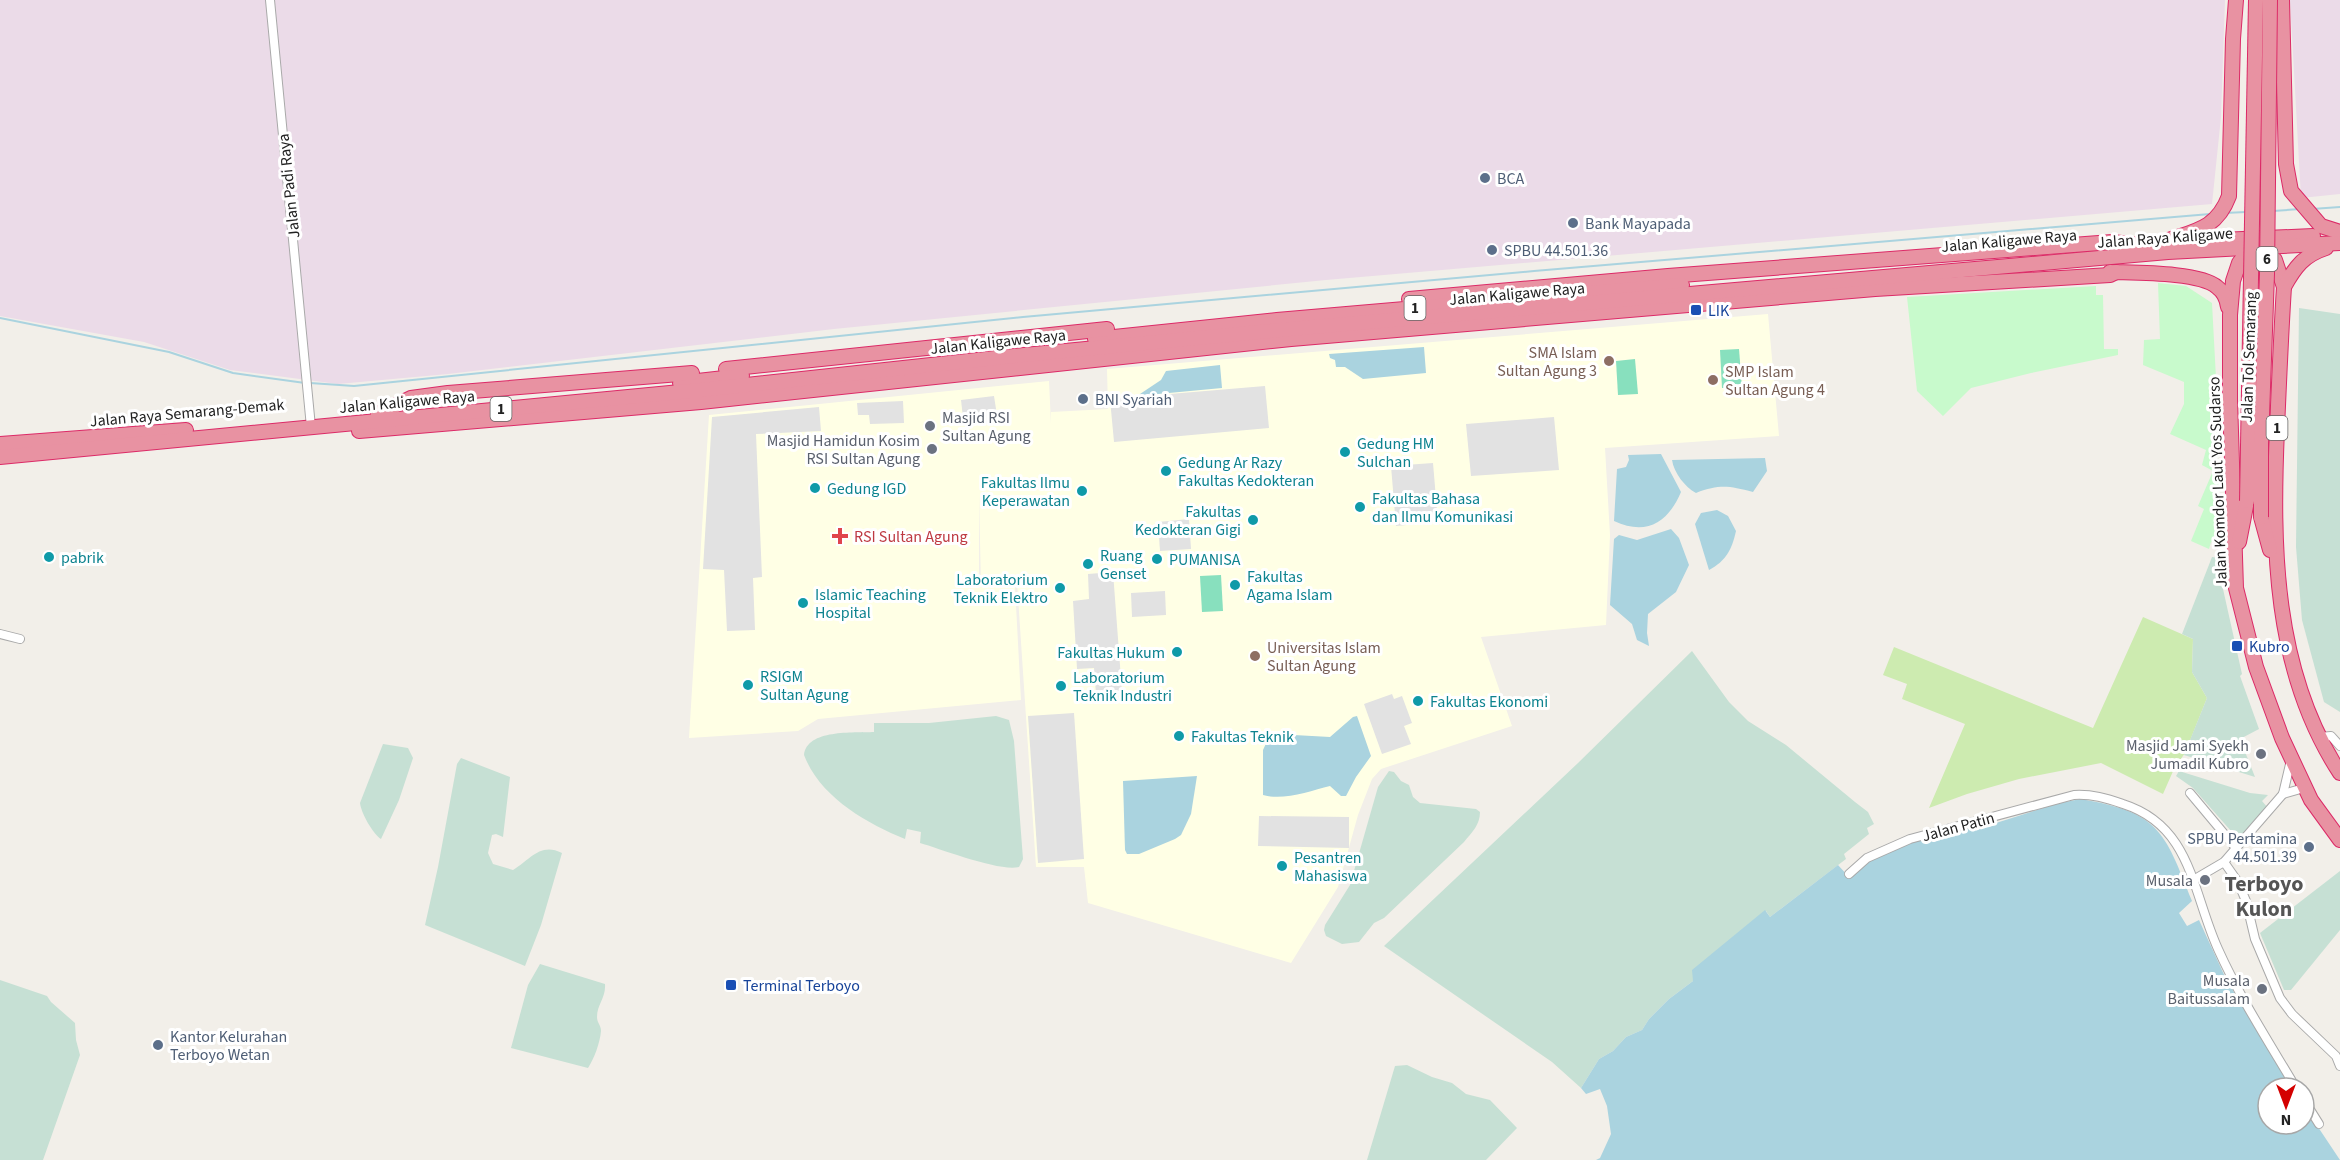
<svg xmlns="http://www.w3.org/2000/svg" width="2340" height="1160" font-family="'Source Sans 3',sans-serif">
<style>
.industrial{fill:#ebdbe8}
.education{fill:#ffffe5}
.grass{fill:#cdebb0}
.wetland{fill:#c6e0d4}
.park{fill:#c8facc}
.pitch{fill:#88e0be}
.parking{fill:#e2e2e2}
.water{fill:#aad3df}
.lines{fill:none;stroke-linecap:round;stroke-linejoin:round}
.stream{stroke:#aad3df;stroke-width:2}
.street-casing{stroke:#a9a9a9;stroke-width:10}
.highway-casing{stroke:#dc2a67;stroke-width:16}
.street{stroke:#fff;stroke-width:8}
.highway{stroke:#e892a2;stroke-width:14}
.highway-bridge-casing{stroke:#dc2a67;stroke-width:16;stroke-linecap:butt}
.highway-bridge{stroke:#e892a2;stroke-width:14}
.service-dot{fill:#5c6f8a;stroke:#fff;stroke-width:2}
.transit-dot{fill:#1a4fb4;stroke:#fff;stroke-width:2}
.education-dot{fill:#8d6e63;stroke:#fff;stroke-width:2}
.worship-dot{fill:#6b7280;stroke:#fff;stroke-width:2}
.culture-dot{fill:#0f9aa8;stroke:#fff;stroke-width:2}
.health-dot{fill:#e0444e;stroke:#fff;stroke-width:2}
.labels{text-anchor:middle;stroke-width:6;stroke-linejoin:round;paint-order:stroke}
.shield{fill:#fff;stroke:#646464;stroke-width:1.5}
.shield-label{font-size:15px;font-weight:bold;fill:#222}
.service-label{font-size:16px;fill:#4e5e75;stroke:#fff;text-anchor:start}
.street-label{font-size:16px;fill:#222;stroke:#fff}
.transit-label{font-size:16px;fill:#164399;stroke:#fff;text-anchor:start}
.education-label{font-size:16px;fill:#785e54;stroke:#fff;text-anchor:start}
.worship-label{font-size:16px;fill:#5b616d;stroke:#fff;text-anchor:end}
.culture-label{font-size:16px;fill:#0d838f;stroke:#fff;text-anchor:start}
.health-label{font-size:16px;fill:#be3a42;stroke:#fff;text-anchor:start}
.district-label{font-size:22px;font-weight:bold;fill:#555;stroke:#fff}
</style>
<rect width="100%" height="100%" fill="#f2efe9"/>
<!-- industrial -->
<g class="industrial">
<polygon points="0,0 2225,0 2221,117 2212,204 1326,280 834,329 448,374 338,384 230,370 144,342 0,316"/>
<polygon points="2290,0 2340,0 2340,194 2301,198"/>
</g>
<!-- education -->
<polygon class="education" points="1768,314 1779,436 1605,448 1610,535 1606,625 1481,637 1512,726 1381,769 1372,779 1358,815 1338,887 1291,963 1088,903 1084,867 1036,867 1017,582 981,586 979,494 979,587 1015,586 1021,700 818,719 798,731 689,738 709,415 1049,381 1051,424 1051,412 1108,409 1107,369"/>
<!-- grass -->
<polygon class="grass" points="2143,617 2193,639 2192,672 2207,698 2185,753 2174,769 2163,794 2101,763 2019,779 1967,794 1929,808 1965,724 1902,699 1907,684 1883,675 1894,647 2093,728"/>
<!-- wetland -->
<g class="wetland">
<polygon points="2299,308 2340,314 2340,712 2324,702 2302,620 2296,547"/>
<polygon points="2212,557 2219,558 2221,561 2223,589 2242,674 2240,676 2259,729 2240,739 2255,777 2184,755 2207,698 2192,672 2193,639 2182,634"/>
<polygon points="1692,651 1729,702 1748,721 1786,745 1855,802 1868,812 1874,824 1867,828 1869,834 1844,854 1846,859 1770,917 1766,911 1693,981 1669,999 1649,1019 1642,1030 1626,1037 1613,1051 1599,1059 1581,1088 1552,1062 1384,946 1578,763"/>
<path d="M996 716 1009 720 1014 741 1023 859 1019 867C1000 872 941 849 920 843L921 832 907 829 905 839C866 823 820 797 804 755 807 729 853 733 874 732V723H929Z"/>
<path d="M383 744 408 748 413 758 399 800 381 839C373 834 361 813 360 803Z"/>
<path d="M461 758 510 777 503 837 496 834 492 835 488 853 493 864 513 870C530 860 540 842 562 853L541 925 525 966 425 925 438 867 457 764Z"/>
<path d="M1389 771 1394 772 1401 781 1409 785 1413 797 1420 803 1476 809 1480 812C1480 825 1472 832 1464 842L1384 918 1374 923 1359 942 1342 944 1326 936 1324 930 1325 925 1350 885 1378 787Z"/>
<polygon points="2179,771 2250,793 2268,795 2262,801 2268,808 2239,840 2193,788 2176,776"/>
<polygon points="2340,871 2340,930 2291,990 2284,990 2260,933"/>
<path d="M540 964 605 984C606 998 597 1004 597 1017 597 1023 601 1025 601 1031 600 1043 594 1059 588 1068L511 1048 528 985Z"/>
<polygon points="0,980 47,996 51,1002 75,1023 76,1040 80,1055 43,1160 0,1160"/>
<polygon points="1407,1065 1432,1077 1452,1083 1466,1094 1490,1100 1517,1128 1486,1160 1367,1160 1395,1066"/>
</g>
<!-- park -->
<g class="park">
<polygon points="2158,283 2186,286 2212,303 2217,397 2211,398 2211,411 2216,411 2220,541 2211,542 2209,549 2191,541 2204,509 2198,506 2213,471 2202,465 2206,450 2170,434 2184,404 2184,382 2143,365 2144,340 2160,339"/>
<polygon points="2096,286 2096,295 2103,295 2104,349 2118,349 2118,355 2031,373 1971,388 1943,416 1917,391 1907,297"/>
</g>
<!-- pitch -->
<g class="pitch">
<polygon points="1739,349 1742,387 1722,388 1720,350"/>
<polygon points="1635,359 1638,394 1618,395 1616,361"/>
<polygon points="1221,575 1223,611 1202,612 1200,576"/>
</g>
<!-- parking -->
<g class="parking">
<polygon points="1265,386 1269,428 1114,442 1110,399"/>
<polygon points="994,396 998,422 964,426 961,400"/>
<polygon points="903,401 904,423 870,424 869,415 858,415 857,403"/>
<polygon points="819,407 821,431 756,434 762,577 753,578 755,630 727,631 724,570 703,569 712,417"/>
<polygon points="1554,417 1559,470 1471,476 1466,424"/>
<polygon points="1433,463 1438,522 1396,526 1391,466"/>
<polygon points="1189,519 1191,549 1160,551 1158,522"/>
<polygon points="1113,572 1122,692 1096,694 1094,668 1077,669 1073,601 1089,599 1088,574"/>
<polygon points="1165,591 1166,615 1132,617 1131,593"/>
<polygon points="1392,694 1394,699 1402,696 1412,723 1404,726 1411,744 1382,754 1364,704"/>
<polygon points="1074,713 1084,859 1038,863 1028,716"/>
<polygon points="1259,816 1349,817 1349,848 1258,846"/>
</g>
<!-- water -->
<g class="water">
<polygon points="1424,347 1426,373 1363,379 1345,367 1336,367 1335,360 1330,358 1329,354"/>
<polygon points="1220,365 1222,388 1137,396 1161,380 1166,371"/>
<path d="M1661 454 1681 492C1668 523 1646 536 1614 521L1617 469 1626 467 1629 460 1628 455Z"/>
<path d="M1765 458 1767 471 1753 492C1729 486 1720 484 1696 493 1685 487 1674 473 1672 460Z"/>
<path d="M1717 510 1728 516 1736 531C1732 549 1726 561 1709 570L1695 524 1701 513Z"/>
<polygon points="1671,529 1679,538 1689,565 1676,592 1648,614 1647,633 1649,646 1637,640 1632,624 1610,605 1614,539 1619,535 1637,540"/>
<path d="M1357 716 1371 756 1356 777 1346 796H1341L1330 786C1310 791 1283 801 1263 795V750L1269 737 1276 734 1330 737 1353 717Z"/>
<polygon points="1197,776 1191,814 1181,835 1175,839 1139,854 1127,854 1125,850 1123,781"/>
<path d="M2080 799C2159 812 2164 830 2192 901L2179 913 2187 926 2199 920 2226 979 2292 1088H2268V1124H2304V1106L2340 1160H1596L1600 1158 1611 1134 1607 1106 1600 1089 1586 1094 1581 1088 1599 1059 1613 1051 1626 1037 1642 1030 1649 1019 1669 999 1693 981 1692 970 1765 910 1770 917 1838 865 1849 877 1880 853 1913 840 1996 823 2056 804Z"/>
</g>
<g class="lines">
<!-- stream -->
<g class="stream">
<polyline points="2312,209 2340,207"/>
<polyline points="2273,211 2300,209"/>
<polyline points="2225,213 2246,212"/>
<polyline points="0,318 169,352 233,373 305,383"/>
<polyline points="310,383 354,386 1023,317 1534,271 2210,214"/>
</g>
<defs>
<g id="street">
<polyline points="270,0 311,427"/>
<polyline points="0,634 20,639"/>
<polyline points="2319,737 2331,736 2340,746"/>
<polyline points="2190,793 2236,848"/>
<polyline points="2283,794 2304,788"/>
<polyline points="2224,862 2238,882 2246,901 2255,939 2280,998 2292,1014 2336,1056 2340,1066"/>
<path d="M1849 874 1867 858 1910 839 2074 795C2092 794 2106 798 2123 804 2192 826 2192 892 2218 949 2239 996 2270 1044 2296 1088"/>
<polyline points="2195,879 2224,862 2283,794 2291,760"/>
<polyline points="2304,1100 2319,1124"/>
</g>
<g id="highway">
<polyline points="2282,0 2286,164 2291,191 2321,226 2340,232"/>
<polyline points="2174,242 2313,236"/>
<path d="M2160 243C2192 231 2216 231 2229 196L2233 39 2236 0"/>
<path d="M2262 248 2275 260 2284 287C2281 334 2279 382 2277 429 2272 546 2273 671 2340 773"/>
<polyline points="2257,250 2245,255 2239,263 2233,281 2230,315 2230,400 2236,588 2256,667 2282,738 2311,800 2340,840"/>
<path d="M2110 272C2134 273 2200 272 2217 287 2224 292 2227 299 2228 307"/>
<path d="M2284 287C2295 267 2304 255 2326 248"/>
<polyline points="1409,299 1668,276 2112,242 2140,245"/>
<polyline points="1095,339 1277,320 1682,285"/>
<polyline points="726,369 1107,329"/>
<polyline points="680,383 742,376"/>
<polyline points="378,414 411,398 448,393 692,373"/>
<polyline points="359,431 701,402 1291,339 1875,289 2110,275 2116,272"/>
<polyline points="0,444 186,430"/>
<polyline points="0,457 701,390 1014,356 1290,329 2168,252 2340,243"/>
<polyline points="2261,517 2270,550"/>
<polyline points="2239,542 2247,501"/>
</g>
</defs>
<!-- street casing -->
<use href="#street" class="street-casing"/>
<!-- highway casing -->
<use href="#highway" class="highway-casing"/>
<!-- street -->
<use href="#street" class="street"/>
<!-- highway -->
<use href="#highway" class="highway"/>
<defs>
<g id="highway-bridge">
<polyline points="2247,501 2256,0"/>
<polyline points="2261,517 2261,444 2267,274 2270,0"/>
</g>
</defs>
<!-- highway-bridge casing -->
<use href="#highway-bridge" class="highway-bridge-casing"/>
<!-- highway-bridge -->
<use href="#highway-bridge" class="highway-bridge"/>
</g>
<!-- markers -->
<g class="service-dot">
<circle cx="1485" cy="178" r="6"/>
<circle cx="1573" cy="223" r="6"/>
<circle cx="1492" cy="250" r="6"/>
<circle cx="1083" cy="399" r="6"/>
<circle cx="2309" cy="847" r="6"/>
<circle cx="158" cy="1045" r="6"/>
</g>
<g class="transit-dot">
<rect x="1690" y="304" width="12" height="12" rx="3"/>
<rect x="2231" y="640" width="12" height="12" rx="3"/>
<rect x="725" y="979" width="12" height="12" rx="3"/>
</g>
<g class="education-dot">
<circle cx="1609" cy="361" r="6"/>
<circle cx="1713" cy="380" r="6"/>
<circle cx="1255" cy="656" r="6"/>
</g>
<g class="worship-dot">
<circle cx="930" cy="426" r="6"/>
<circle cx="932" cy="449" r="6"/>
<circle cx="2261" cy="754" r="6"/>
<circle cx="2205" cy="880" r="6"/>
<circle cx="2262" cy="989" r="6"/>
</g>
<g class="culture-dot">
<circle cx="1345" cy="452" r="6"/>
<circle cx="1166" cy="471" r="6"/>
<circle cx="815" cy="488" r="6"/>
<circle cx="1082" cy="491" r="6"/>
<circle cx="1360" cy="507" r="6"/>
<circle cx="1253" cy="520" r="6"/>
<circle cx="49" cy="557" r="6"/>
<circle cx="1157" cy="559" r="6"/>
<circle cx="1088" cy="564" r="6"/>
<circle cx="1235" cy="585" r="6"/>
<circle cx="1060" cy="588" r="6"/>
<circle cx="803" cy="603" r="6"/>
<circle cx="1177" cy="652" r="6"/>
<circle cx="748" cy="685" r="6"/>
<circle cx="1061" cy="686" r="6"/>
<circle cx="1418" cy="701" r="6"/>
<circle cx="1179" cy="736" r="6"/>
<circle cx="1282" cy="866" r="6"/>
</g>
<path class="health-dot" d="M837 527h6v6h6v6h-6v6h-6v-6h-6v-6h6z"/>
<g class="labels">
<!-- shield labels -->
<g class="shield">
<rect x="2256.5" y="247" width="21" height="24" rx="4.5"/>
<rect x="1404.5" y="296" width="21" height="24" rx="4.5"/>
<rect x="490.5" y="397" width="21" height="24" rx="4.5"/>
<rect x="2266.5" y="416" width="21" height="24" rx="4.5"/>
</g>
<g class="shield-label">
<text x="2267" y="264">6</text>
<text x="1415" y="313">1</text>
<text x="501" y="414">1</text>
<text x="2277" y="433">1</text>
</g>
<!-- service labels -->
<g class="service-label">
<text x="1497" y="184">BCA</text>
<text x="1585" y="229">Bank Mayapada</text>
<text x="1504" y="256">SPBU 44.501.36</text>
<text x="1095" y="405">BNI Syariah</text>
<text x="2297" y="844" text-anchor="end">SPBU Pertamina<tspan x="2297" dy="18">44.501.39</tspan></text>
<text x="170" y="1042">Kantor Kelurahan<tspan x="170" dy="18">Terboyo Wetan</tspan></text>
</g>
<!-- street labels -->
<g class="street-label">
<text transform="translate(288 186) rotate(-96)" y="6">Jalan Padi Raya</text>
<text transform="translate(2165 237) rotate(-4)" y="6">Jalan Raya Kaligawe</text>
<text transform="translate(2009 240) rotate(-5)" y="6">Jalan Kaligawe Raya</text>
<text transform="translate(1517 293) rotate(-5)" y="6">Jalan Kaligawe Raya</text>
<text transform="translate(998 341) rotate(-6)" y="6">Jalan Kaligawe Raya</text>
<text transform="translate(2248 357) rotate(-88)" y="6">Jalan Tol Semarang</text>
<text transform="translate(407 401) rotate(-5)" y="6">Jalan Kaligawe Raya</text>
<text transform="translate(187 412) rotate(-5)" y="6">Jalan Raya Semarang-Demak</text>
<text transform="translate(2217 482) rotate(-92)" y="6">Jalan Komdor Laut Yos Sudarso</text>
<text transform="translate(1958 826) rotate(-15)" y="6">Jalan Patin</text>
</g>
<!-- transit labels -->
<g class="transit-label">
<text x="1708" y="316">LIK</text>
<text x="2249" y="652">Kubro</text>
<text x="743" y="991">Terminal Terboyo</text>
</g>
<!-- education labels -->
<g class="education-label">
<text x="1597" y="358" text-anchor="end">SMA Islam<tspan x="1597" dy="18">Sultan Agung 3</tspan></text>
<text x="1725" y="377">SMP Islam<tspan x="1725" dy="18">Sultan Agung 4</tspan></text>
<text x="1267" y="653">Universitas Islam<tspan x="1267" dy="18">Sultan Agung</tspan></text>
</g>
<!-- worship labels -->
<g class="worship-label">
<text x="942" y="423" text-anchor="start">Masjid RSI<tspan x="942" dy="18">Sultan Agung</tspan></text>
<text x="920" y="446">Masjid Hamidun Kosim<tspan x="920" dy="18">RSI Sultan Agung</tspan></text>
<text x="2249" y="751">Masjid Jami Syekh<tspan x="2249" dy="18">Jumadil Kubro</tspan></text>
<text x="2193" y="886">Musala</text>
<text x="2250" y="986">Musala<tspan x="2250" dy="18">Baitussalam</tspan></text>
</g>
<!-- culture labels -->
<g class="culture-label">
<text x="1357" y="449">Gedung HM<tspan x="1357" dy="18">Sulchan</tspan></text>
<text x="1178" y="468">Gedung Ar Razy<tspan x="1178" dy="18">Fakultas Kedokteran</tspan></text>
<text x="1070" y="488" text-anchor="end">Fakultas Ilmu<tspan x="1070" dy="18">Keperawatan</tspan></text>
<text x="827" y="494">Gedung IGD</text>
<text x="1372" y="504">Fakultas Bahasa<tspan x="1372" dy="18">dan Ilmu Komunikasi</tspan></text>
<text x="1241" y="517" text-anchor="end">Fakultas<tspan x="1241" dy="18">Kedokteran Gigi</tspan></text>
<text x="1100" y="561">Ruang<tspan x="1100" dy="18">Genset</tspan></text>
<text x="61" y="563">pabrik</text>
<text x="1169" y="565">PUMANISA</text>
<text x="1247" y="582">Fakultas<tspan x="1247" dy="18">Agama Islam</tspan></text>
<text x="1048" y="585" text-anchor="end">Laboratorium<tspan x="1048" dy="18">Teknik Elektro</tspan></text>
<text x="815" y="600">Islamic Teaching<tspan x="815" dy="18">Hospital</tspan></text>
<text x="1165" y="658" text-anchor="end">Fakultas Hukum</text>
<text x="760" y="682">RSIGM<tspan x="760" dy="18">Sultan Agung</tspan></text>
<text x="1073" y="683">Laboratorium<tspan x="1073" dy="18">Teknik Industri</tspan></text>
<text x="1430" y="707">Fakultas Ekonomi</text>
<text x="1191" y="742">Fakultas Teknik</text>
<text x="1294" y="863">Pesantren<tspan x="1294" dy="18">Mahasiswa</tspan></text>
</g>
<!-- health labels -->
<g class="health-label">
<text x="854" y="542">RSI Sultan Agung</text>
</g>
<!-- district labels -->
<g class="district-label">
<text x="2264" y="891">Terboyo<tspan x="2264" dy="25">Kulon</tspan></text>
</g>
</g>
<!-- north arrow -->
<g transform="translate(2286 1106) rotate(180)"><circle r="28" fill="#ffffff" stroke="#a7a7a7" stroke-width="1.5"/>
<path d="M0-4.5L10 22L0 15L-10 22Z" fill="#d40000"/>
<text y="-9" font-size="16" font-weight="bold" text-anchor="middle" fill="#222222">N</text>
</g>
</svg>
